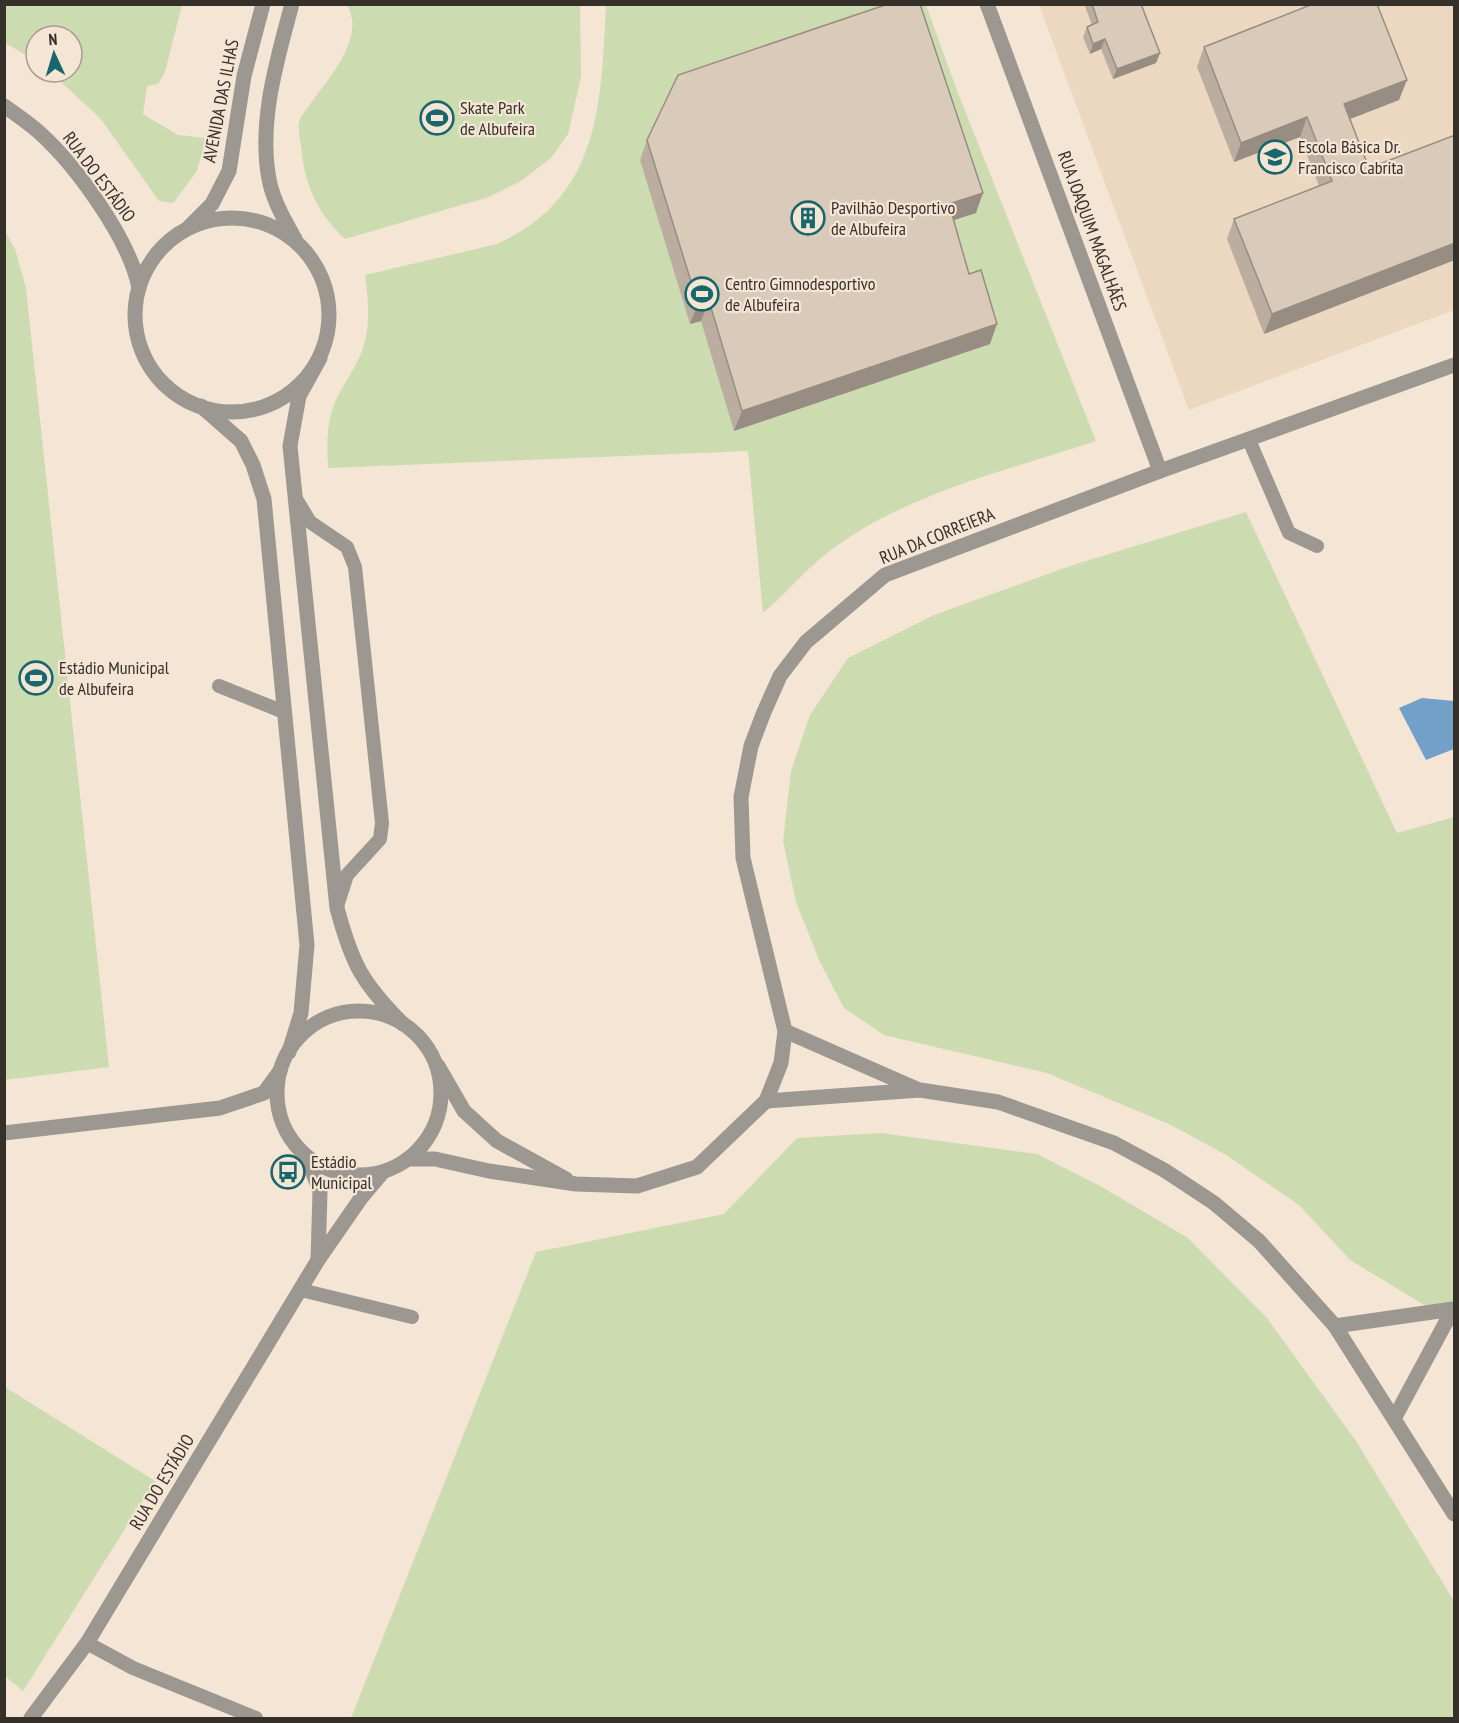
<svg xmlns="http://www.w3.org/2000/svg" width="1459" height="1723" font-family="'PT Sans Narrow',sans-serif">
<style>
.built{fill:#ecd8c1}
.green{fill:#cddcb0}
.water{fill:#73a0c8}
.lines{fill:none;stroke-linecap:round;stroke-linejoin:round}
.service{stroke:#9c9790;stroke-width:14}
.minor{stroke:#9c9790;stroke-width:15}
.tertiary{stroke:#9c9790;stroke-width:15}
.wall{fill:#bbaea0}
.shaded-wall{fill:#988d82}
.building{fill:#d9caba;stroke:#988d82;stroke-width:1.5}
.labels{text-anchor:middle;stroke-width:4.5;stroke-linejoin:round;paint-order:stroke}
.street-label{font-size:18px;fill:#36302a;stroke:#f4e5d5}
.poi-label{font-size:18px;fill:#36302a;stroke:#f4e5d5;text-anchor:start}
</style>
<rect width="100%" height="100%" fill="#f4e5d5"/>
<!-- built -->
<polygon class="built" points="1039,5 1454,5 1454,310 1189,410"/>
<!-- green -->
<g class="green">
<polygon points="5,4 182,5 165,72 158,84 147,86 143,114 178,135 206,138 197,171 173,203 159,201 100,118 50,72 72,72 72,36 36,36 36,61 5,43"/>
<path d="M606 4 926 5 956 88 1096 441C1006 471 902 494 826 554 803 572 785 595 763 613L748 451 328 468C327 445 326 422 336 400 344 382 357 367 363 348 371 323 368 299 365 275L497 244C601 197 601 103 606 4Z"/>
<path d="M347 5H580L581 77 568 134 551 158 521 181 489 197 345 239C317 213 304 184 301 145 300 139 298 129 299 122 301 115 307 109 311 103 330 77 366 37 347 5Z"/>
<polygon points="4,229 15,249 26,288 109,1067 5,1080"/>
<polygon points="1246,512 1397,833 1454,817 1454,1323 1350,1260 1299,1205 1226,1155 1171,1125 1047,1073 884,1035 844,1008 820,962 796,902 783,841 791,771 810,715 848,658 934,615 1070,566"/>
<polygon points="881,1133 1037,1154 1102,1187 1188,1238 1267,1318 1356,1441 1454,1601 1454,1718 351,1718 536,1252 724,1214 797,1138"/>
<polygon points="5,1387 155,1481 23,1691 5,1676"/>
</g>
<!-- water -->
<polygon class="water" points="1422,698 1454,701 1454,749 1426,760 1399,708"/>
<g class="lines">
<!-- service -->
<g class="service">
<polyline points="1249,440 1289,533 1317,546"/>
<polyline points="296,499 310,522 347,547 355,567 382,823 380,839 347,875 337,906"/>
<polyline points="219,686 284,712"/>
<polyline points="301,1290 412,1317"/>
<polyline points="87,1643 133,1668 256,1718"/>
</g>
<!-- minor -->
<g class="minor">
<polyline points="987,4 1160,471"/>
<path d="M4 106C17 115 30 124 41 134 77 167 130 240 139 288"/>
<polyline points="785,1031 917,1089"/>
<polyline points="438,1066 464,1111 497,1141 566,1179"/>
<polyline points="766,1101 920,1090 998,1102 1114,1143 1164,1170 1214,1203 1259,1241 1335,1326 1454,1514"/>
<polyline points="4,1133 220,1108 264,1093 280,1071"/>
<polyline points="410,1159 435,1159 489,1171 576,1184 637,1186 697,1167 766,1101 781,1063 785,1031 743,858 741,797 751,746 764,712 780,676 806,642 885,575 1160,471 1454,365"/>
<polyline points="1335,1326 1453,1309 1395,1417"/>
</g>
<!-- tertiary -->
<g class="tertiary">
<path d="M292 4C277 60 257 125 270 184 275 204 285 221 295 239"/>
<circle cx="232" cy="315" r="97"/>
<polyline points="189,227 212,204 229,171 244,76 263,4"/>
<path d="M320 358 299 396 290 446 337 908C352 964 362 983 403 1024"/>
<polyline points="201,406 241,441 253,465 264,499 307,945 301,1013 289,1052"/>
<circle cx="359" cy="1093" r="82"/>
<polyline points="307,1157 320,1192 318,1260"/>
<polyline points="31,1718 87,1643 318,1260 361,1198 383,1172"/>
</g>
</g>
<!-- wall -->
<g class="wall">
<polygon points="1084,4 1141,4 1160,53 1156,63 1113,79 1101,49 1090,54 1083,37 1087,27 1092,25"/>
<polygon points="1204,47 1399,100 1350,119 1369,168 1264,334 1227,239 1234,219 1319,186 1300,137 1234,162 1197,67"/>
<polygon points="647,140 976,213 953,220 990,344 734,431 701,321 690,324 640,160"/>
</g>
<!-- shaded-wall -->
<g class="shaded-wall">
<polygon points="1105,39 1101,49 1090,54 1093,44"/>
<polygon points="1160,53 1156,63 1113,79 1117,69"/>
<polygon points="1407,80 1399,100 1337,124 1344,104"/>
<polygon points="1307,117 1300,137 1234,162 1241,143"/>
<polygon points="983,193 976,213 942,224 949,204"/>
<polygon points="1455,243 1455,260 1264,334 1272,314"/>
<polygon points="709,301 701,321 690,324 698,304"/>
<polygon points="997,324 990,344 734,431 742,411"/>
</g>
<!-- building -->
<g class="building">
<polygon points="888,4 920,4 983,193 949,204 969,274 981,270 997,324 742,411 709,301 698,304 647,140 678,75"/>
<polygon points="1092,4 1141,4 1160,53 1117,69 1105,39 1093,44 1087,27 1098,22"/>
<polygon points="1313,4 1377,4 1407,80 1344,104 1369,168 1455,135 1455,243 1272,314 1234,219 1332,181 1307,117 1241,143 1204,47"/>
</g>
<!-- icons -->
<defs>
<symbol id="stadium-ring" viewBox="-11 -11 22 22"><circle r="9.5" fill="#f4e5d5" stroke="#19676d" stroke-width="1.5"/><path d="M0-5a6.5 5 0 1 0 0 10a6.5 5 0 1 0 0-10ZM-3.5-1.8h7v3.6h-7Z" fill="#19676d"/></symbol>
<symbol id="school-ring" viewBox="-11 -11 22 22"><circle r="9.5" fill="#f4e5d5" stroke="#19676d" stroke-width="1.5"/><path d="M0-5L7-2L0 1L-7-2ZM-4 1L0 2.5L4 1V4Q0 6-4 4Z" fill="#19676d"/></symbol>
<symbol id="building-ring" viewBox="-11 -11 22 22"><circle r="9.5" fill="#f4e5d5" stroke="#19676d" stroke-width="1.5"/><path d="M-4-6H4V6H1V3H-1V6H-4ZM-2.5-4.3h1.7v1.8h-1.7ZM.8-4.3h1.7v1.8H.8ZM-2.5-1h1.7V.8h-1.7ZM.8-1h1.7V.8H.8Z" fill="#19676d"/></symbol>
<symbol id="bus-ring" viewBox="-11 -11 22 22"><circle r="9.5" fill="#f4e5d5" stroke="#19676d" stroke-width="1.5"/><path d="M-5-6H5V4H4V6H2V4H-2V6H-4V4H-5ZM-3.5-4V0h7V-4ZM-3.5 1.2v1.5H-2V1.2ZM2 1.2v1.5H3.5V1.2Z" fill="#19676d"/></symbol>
</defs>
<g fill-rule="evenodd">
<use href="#stadium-ring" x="418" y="99" width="38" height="38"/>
<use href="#school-ring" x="1256" y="138" width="38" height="38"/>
<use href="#building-ring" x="789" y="199" width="38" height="38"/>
<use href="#stadium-ring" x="683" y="275" width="38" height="38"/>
<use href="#stadium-ring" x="17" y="659" width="38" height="38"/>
<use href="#bus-ring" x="269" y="1153" width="38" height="38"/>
</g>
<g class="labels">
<!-- street labels -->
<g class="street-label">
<text transform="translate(221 101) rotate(-79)" y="6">AVENIDA DAS ILHAS</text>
<text transform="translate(99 177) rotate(53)" y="6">RUA DO ESTÁDIO</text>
<text transform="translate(1092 231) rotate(70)" y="6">RUA JOAQUIM MAGALHÃES</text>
<text transform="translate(937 536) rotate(-22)" y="6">RUA DA CORREIERA</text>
<text transform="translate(162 1482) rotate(-59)" y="6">RUA DO ESTÁDIO</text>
</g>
<!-- poi labels -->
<g class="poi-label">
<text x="460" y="114">Skate Park<tspan x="460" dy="21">de Albufeira</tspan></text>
<text x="1298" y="153">Escola Básica Dr.<tspan x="1298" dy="21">Francisco Cabrita</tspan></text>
<text x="831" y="214">Pavilhão Desportivo<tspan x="831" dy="21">de Albufeira</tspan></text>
<text x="725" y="290">Centro Gimnodesportivo<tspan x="725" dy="21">de Albufeira</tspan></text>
<text x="59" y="674">Estádio Municipal<tspan x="59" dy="21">de Albufeira</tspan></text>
<text x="311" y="1168">Estádio<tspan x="311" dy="21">Municipal</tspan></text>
</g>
</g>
<!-- border -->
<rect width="1459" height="1723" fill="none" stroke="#36302a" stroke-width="12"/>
<!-- north arrow -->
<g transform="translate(54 54) rotate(356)"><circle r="28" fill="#f4e5d5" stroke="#a89d91" stroke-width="1.5"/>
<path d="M0-4.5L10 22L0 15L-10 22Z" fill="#19676d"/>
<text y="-9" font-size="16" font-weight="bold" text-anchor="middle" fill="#36302a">N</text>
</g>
</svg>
